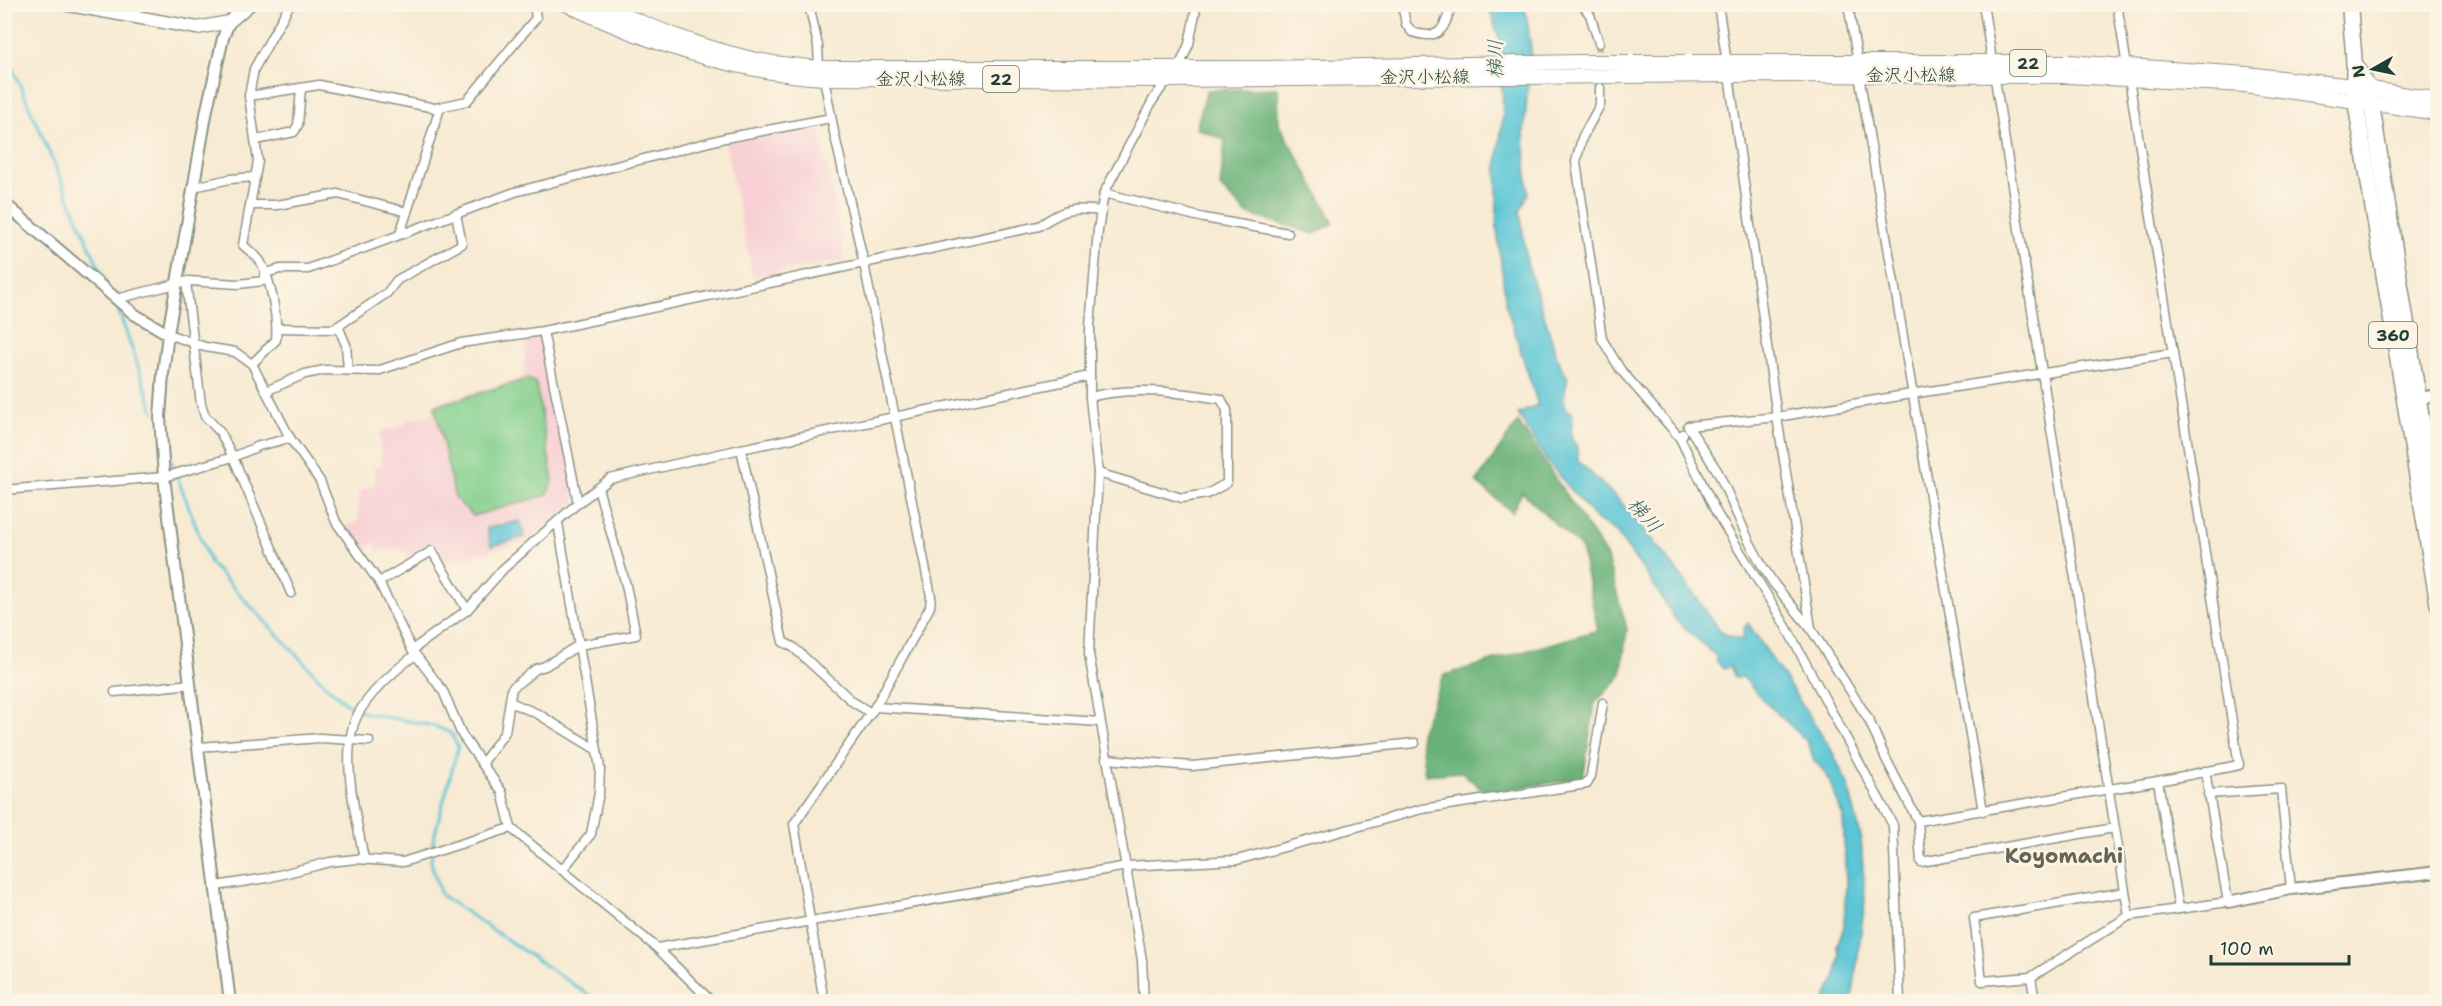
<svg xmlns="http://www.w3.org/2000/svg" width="2442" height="1006" font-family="'Shantell Sans','Klee One',sans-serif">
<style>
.built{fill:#f7cfd4}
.green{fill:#83cf8e;stroke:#518661;stroke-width:1.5}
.forest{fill:#6ab279;stroke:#447856;stroke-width:1.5}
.water{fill:#5cc6d7;stroke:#3e8286;stroke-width:1.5}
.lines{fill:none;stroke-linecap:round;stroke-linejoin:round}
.stream{stroke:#5cc6d7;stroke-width:3}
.minor-tunnel{stroke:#cdc7b3;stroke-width:8;stroke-dasharray:8 4;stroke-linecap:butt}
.minor-casing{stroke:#8c9484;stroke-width:11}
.tertiary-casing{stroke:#8c9484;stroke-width:14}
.secondary-casing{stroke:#8c9484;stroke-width:15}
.primary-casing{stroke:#8c9484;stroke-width:16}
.trunk-casing{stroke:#8c9484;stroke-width:18}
.minor{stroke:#fff;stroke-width:8}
.tertiary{stroke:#fff;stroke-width:10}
.secondary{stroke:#fff;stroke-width:12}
.primary{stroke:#fff;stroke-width:14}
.trunk{stroke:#fff;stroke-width:15}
.labels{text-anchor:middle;stroke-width:5;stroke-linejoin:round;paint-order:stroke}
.shield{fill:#fcf5e5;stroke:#617469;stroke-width:1.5}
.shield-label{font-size:16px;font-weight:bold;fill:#1f3d34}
.street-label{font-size:18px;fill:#1f3d34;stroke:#fcf5e5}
.water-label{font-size:20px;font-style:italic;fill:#2e5f5d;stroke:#fcf5e5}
.quarter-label{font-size:21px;font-weight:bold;fill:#676656;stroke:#fcf5e5}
</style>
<rect width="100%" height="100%" fill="#fcf5e5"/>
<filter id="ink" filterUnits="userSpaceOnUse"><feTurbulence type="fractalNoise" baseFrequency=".0167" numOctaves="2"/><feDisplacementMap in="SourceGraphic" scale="12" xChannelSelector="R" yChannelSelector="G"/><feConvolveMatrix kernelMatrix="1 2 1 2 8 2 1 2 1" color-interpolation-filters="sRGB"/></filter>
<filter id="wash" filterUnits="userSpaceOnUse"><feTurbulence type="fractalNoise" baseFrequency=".008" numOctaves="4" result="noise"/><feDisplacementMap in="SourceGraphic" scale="24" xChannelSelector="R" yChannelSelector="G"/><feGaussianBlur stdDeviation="1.35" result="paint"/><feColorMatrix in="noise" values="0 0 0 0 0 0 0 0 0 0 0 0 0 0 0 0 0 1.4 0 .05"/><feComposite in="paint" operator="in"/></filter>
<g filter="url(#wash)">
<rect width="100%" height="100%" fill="#f8ead3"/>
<!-- built -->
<g class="built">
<polygon points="814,125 820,131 844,252 840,261 753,277 725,143"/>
<polygon points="541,334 576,501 529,541 443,563 435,547 424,549 411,559 399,547 379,551 374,542 365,551 346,527 358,521 359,491 375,485 374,467 382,466 379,431 399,428 409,420 430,415 438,402 520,379 524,375 526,336"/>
</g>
<!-- green -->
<polygon class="green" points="528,379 536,383 553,481 547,495 473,516 455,498 435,406"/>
<!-- forest -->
<g class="forest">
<polygon points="1278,88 1279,123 1334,223 1314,234 1247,214 1220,187 1225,140 1196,128 1207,90"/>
<polygon points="1518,422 1606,555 1627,629 1621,676 1595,703 1583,778 1485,793 1462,772 1425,775 1420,733 1444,675 1598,630 1581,548 1522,492 1512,512 1476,482"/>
</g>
<!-- water -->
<g class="water">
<polygon points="1488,5 1525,5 1531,49 1524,133 1528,193 1520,212 1527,262 1559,363 1568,378 1564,395 1565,408 1573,414 1571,436 1577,447 1578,461 1619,500 1674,567 1722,633 1743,640 1744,628 1748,623 1830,747 1848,785 1861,837 1865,901 1852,1001 1824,1001 1835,979 1840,954 1837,945 1844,927 1846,883 1843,816 1827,775 1814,760 1807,741 1763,700 1743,677 1735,678 1730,666 1724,669 1716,661 1716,656 1675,619 1656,588 1616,532 1595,518 1547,461 1518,414 1538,405 1506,305 1497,229 1497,164 1503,115 1501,44"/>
<polygon points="520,521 524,537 491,546 487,528"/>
</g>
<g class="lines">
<!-- stream -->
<g class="stream">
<polyline points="4,48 107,286"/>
<polyline points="118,309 154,412"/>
<polyline points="169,455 210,563 326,686 351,707 366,713 434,726 451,733 458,747 433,841 431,862 441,895 599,1002"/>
</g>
</g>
</g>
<g filter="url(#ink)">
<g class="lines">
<!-- minor-tunnel -->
<polyline class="minor-tunnel" points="1599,43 1599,66"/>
<defs>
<g id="minor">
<polyline points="809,4 818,46 819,68"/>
<path d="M1402 4 1406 24 1412 32C1440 41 1444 30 1452 4"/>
<polyline points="1582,4 1590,15 1599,43"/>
<polyline points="1718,4 1727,63"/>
<polyline points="1848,4 1858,63"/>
<polyline points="1983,4 2129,916"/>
<polyline points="1179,67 1189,44 1197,4"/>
<polyline points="1729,75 1777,417 1811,628"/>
<polyline points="1859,75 1983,811"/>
<polyline points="824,78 834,132 864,264 931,596 930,607 925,616 875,707 794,824 824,1002"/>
<polyline points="1600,88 1600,105 1582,138 1576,162 1602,339 1620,369 1680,438 1683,434"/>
<polyline points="249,96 319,85 435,108 467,101 536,18 534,4"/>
<polyline points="256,140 294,132 298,125 301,88"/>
<polyline points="194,187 230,179 255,177"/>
<polyline points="1104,193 1204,218 1288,233"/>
<polyline points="250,205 277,205 338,194 407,212"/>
<polyline points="400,234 440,108"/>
<polyline points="266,273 280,269 308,269 515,192 725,138 831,118"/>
<polyline points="186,282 201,404 205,416 220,432 233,457 291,593"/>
<polyline points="116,299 188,281 239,284 263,281 266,273"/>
<polyline points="338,326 346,345 348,370"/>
<polyline points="277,328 334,329 387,293 397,280 462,244 456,214"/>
<polyline points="543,331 578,503"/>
<polyline points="168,334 205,347 235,352 252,364 290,438 320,481 336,522 379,582 412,650 443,691 462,735 502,792 511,828 657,948 712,1002"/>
<path d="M252 364 276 340C278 319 271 279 260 261 256 255 248 250 243 245L258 161 249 96 254 69 290 4"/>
<path d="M266 391 305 374 325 370 377 371 461 343 543 331 1039 226C1064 209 1072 207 1102 211"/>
<path d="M1090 397C1131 386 1178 392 1221 399L1227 410V483L1207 494 1182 498 1098 473"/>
<polyline points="1688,426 1718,472 1749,541 1763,567 1774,584 1811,629 1869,720 1885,757 1918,821 1921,862 2114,828"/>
<polyline points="1688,426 1777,417 1911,394 2173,353"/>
<polyline points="1680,438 1716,512 1785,625 1893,825 1900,1002"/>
<polyline points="741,449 783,642 793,647 853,702 871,713"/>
<polyline points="4,490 164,477 233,457 259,446 290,438"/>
<polyline points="558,523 600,768 599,793 591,834 563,869"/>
<polyline points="379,582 432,551 467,610"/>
<polyline points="412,650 467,610 503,569 578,503 610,479 741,449 1090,376"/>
<polyline points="115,692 191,684"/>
<polyline points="510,702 538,714 597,750"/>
<polyline points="875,707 1100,722"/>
<polyline points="199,747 320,738 369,741"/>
<polyline points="1106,759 1192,766 1415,743"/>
<polyline points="482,764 505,732 512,688 536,669 545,666 579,645 636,635 626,585 598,488"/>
<polyline points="2158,781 2179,909"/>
<polyline points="2208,794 2281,789 2291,889"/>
<polyline points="1918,821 2158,781 2239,765 2117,4"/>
<path d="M364 859C357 820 338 751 358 714 371 691 394 671 415 655"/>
<polyline points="216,886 267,878 330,862 356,859 403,862 511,828"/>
<polyline points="2125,892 1974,918 1982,981 2031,977 2129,916 2228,902 2205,771"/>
<polyline points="657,948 1127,866 1237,860 1422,809 1587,784 1591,776 1603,703"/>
<polyline points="2031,977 2035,1002"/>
<polyline points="1144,1002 1142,960 1089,654 1098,473 1090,397 1090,326 1098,230 1104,193 1153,100 1167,80"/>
</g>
<g id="tertiary">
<polyline points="4,203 134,314 168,334 207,109 223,38 229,22"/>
<polyline points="168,334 163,374 160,417 164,477 230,1002"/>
<polyline points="2414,399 2438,395"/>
<polyline points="2228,902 2291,889 2438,872"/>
</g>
<polyline id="secondary" points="64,4 197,28 229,22 250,4"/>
<g id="primary">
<path d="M566 4C648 43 733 72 824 78L1167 80 1729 75 2068 76 2245 85 2438 113"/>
<path d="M598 4C653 28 714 53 773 63 789 65 804 66 819 68H1264L1578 62H2068L2246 74 2353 86 2438 100"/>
</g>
<g id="trunk">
<path d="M2350 4C2350 32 2357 59 2353 86L2438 604"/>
<polyline points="2356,66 2369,89 2438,522"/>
</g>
</defs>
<!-- minor casing -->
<use href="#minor" class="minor-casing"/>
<!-- tertiary casing -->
<use href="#tertiary" class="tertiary-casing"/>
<!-- secondary casing -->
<use href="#secondary" class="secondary-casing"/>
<!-- primary casing -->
<use href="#primary" class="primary-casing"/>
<!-- trunk casing -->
<use href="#trunk" class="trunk-casing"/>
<!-- minor -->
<use href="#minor" class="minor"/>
<!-- tertiary -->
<use href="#tertiary" class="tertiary"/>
<!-- secondary -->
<use href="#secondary" class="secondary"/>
<!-- primary -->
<use href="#primary" class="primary"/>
<!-- trunk -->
<use href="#trunk" class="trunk"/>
</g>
</g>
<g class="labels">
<!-- shield labels -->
<g class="shield">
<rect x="2010" y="50" width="36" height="26" rx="4.5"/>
<rect x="983" y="66" width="36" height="26" rx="4.5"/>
<rect x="2369" y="322" width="48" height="26" rx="4.5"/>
</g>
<g class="shield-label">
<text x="2028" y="69">22</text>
<text x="1001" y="85">22</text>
<text x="2393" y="341">360</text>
</g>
<!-- street labels -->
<g class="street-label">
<text x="1911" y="81">金沢小松線</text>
<text x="1425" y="83">金沢小松線</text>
<text x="921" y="85">金沢小松線</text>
</g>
<!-- water labels -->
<g class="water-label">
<text transform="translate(1495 59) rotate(-90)" y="7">梯川</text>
<text transform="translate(1645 515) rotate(48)" y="7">梯川</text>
</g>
<!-- quarter labels -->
<g class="quarter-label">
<text x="2064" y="863">Koyomachi</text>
</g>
</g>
<!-- margin -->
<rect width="2442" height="1006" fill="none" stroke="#fcf5e5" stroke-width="24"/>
<!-- north arrow -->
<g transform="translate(2373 69) rotate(261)" stroke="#fcf5e5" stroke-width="4.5" paint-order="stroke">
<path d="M0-4.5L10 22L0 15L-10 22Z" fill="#1f3d34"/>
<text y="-9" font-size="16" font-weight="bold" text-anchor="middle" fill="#1f3d34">N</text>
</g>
<!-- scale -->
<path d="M2211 955v9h138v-9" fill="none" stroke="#1f3d34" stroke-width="3"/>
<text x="2220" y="955" font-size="18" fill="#1f3d34" stroke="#fcf5e5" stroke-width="4.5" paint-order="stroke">100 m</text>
</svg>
